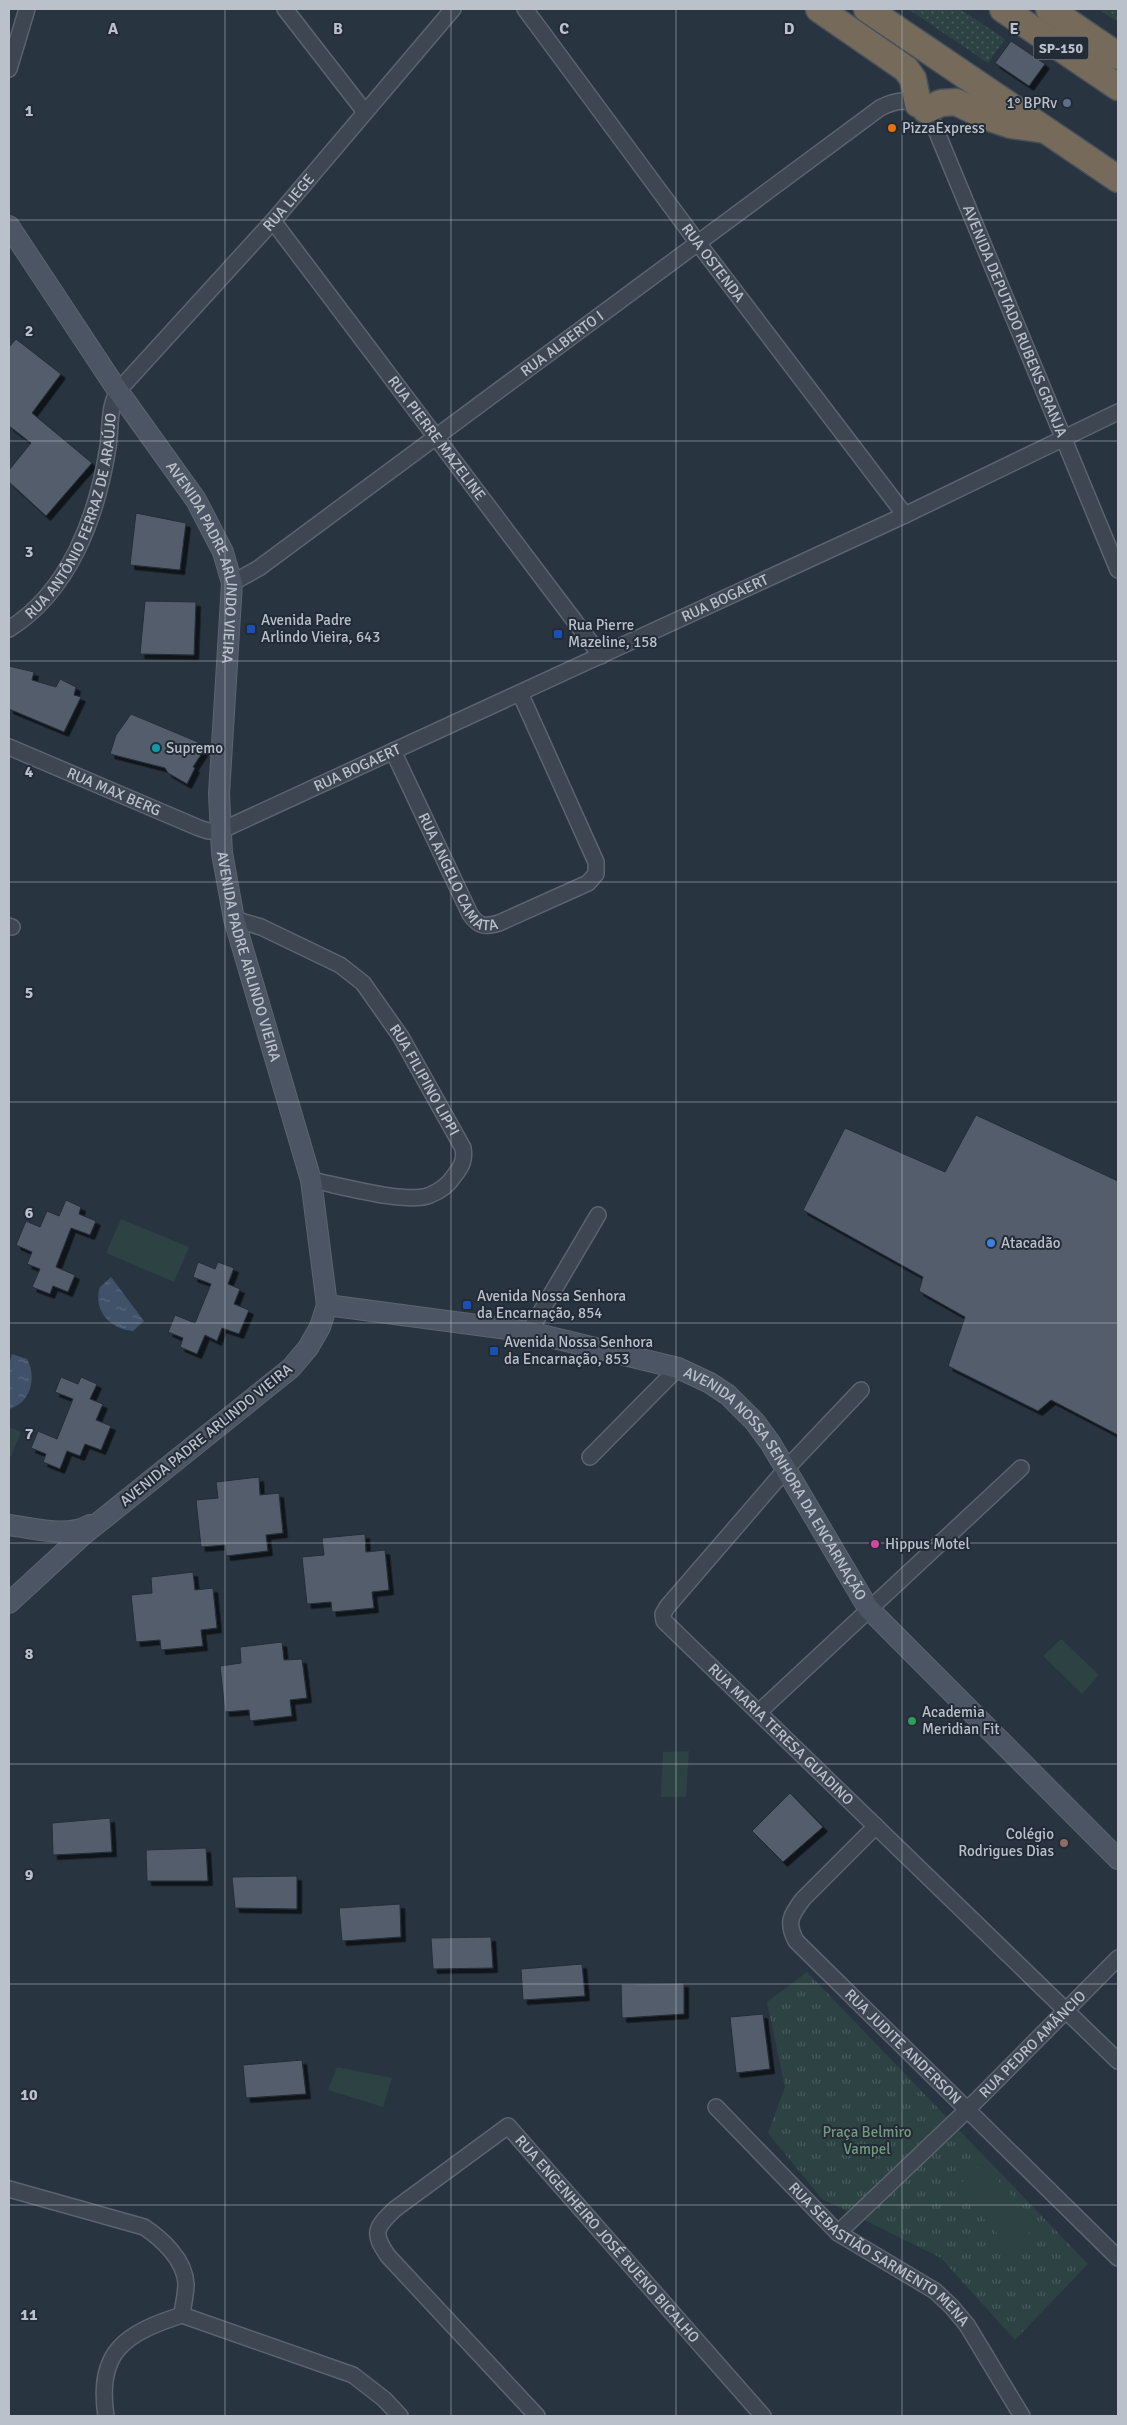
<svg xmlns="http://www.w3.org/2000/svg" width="1127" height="2425" font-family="Signika,sans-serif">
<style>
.grass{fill:url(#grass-dots)}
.park{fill:url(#park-tufts)}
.pitch{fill:#2c4243}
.water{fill:url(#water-ripples)}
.building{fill:#525d6c;stroke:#242d38;filter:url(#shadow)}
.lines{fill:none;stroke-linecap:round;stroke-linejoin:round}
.street-casing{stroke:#5b646e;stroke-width:18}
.secondary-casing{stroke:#5b646e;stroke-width:22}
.highway-casing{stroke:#48515b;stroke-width:29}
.street{stroke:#3d4651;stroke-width:15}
.secondary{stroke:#4c5564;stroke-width:20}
.highway{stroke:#766b5b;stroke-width:26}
.grid{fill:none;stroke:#bac1cb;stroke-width:1;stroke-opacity:0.55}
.service-dot{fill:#5c6f8a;stroke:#222b36;stroke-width:2}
.food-dot{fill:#e8710a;stroke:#222b36;stroke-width:2}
.transit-dot{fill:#1a4fb4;stroke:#222b36;stroke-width:2}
.culture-dot{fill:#0f9aa8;stroke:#222b36;stroke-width:2}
.shop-dot{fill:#3f7fe0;stroke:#222b36;stroke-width:2}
.hotel-dot{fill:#d1479c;stroke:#222b36;stroke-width:2}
.leisure-dot{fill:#2e9e5b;stroke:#222b36;stroke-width:2}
.education-dot{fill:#8d6e63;stroke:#222b36;stroke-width:2}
.labels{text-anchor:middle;stroke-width:4;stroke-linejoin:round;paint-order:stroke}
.shield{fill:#222b36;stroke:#8c949e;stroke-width:1}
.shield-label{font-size:14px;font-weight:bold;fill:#bac1cb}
.poi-label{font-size:15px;fill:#bac1cb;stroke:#222b36;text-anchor:start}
.street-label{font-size:15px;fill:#bac1cb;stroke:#222b36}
.park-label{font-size:15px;fill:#739a7b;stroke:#222b36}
.grid-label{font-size:16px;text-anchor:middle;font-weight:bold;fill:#bac1cb;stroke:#222b36;stroke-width:4;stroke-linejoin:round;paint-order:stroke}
</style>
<defs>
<pattern id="grass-dots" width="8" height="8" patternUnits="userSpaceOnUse" patternTransform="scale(1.25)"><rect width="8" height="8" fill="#2c4243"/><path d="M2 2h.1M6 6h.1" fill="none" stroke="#485c5d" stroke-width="1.8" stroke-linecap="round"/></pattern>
<pattern id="park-tufts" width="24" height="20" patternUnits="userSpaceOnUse" patternTransform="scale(1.25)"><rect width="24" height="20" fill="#2c4243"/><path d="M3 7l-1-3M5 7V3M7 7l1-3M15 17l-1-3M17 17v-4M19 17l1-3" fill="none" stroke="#485c5d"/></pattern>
<pattern id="water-ripples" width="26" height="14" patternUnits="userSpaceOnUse" patternTransform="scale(1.25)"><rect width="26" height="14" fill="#405269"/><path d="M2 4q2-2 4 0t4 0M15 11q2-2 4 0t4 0" fill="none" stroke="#5a697d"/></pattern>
<filter id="shadow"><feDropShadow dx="4.5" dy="4.5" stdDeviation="0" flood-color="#0009"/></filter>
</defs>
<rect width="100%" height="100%" fill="#293441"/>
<!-- grass -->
<g class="grass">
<polygon points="908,9 960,9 1005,39 988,63"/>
<polygon points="1098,9 1118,9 1118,22"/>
</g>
<!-- park -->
<polygon class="park" points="807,1972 1088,2264 1015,2340 941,2258 822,2199 768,2133 785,2087 767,2002"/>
<!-- pitch -->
<g class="pitch">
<polygon points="121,1219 189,1247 174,1282 106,1253"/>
<polygon points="9,1427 21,1432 9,1461"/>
<polygon points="1061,1639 1099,1675 1082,1694 1043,1656"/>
<polygon points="689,1751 686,1797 661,1797 663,1752"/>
<polygon points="337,2067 392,2078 383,2107 328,2090"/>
<polygon points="982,2164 1039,2224 1011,2249 956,2188"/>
</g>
<!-- water -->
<g class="water">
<path d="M111 1277 144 1321 133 1331C111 1330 92 1310 100 1287Z"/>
<path d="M12 1354 27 1359C37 1377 31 1403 9 1409V1364Z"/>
</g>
<!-- building -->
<g class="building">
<polygon points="1011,41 1045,64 1029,86 995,63"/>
<polygon points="16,339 61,374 32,413 92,463 46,516 9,482 9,470 31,443 9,426 9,347"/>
<polygon points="136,513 186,523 180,570 130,565"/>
<polygon points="145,601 196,602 194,655 140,654"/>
<polygon points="9,666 34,672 32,680 56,687 60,679 76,687 74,695 81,697 64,732 9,709"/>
<polygon points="131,714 198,742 197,746 204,750 193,767 195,768 187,784 168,773 165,768 110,754 116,735"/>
<polygon points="976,1115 1118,1181 1118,1435 1051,1400 1038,1411 948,1366 965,1317 919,1291 923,1277 803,1210 845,1128 945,1172"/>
<polygon points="66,1200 81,1207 79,1214 96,1221 90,1235 71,1228 56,1267 75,1275 68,1292 53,1286 50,1294 32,1287 40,1269 27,1264 32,1252 16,1245 26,1221 40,1227 47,1211 59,1216"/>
<polygon points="198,1262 215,1269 218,1262 234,1268 228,1284 240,1289 234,1304 249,1310 239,1334 222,1328 217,1341 205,1335 197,1354 180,1347 183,1338 168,1332 175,1315 195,1323 211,1284 193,1277"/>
<polygon points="61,1377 78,1384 81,1377 97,1384 90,1399 103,1404 96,1420 111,1426 101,1450 85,1444 80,1456 67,1451 60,1469 43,1462 46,1454 31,1448 38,1431 57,1439 73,1399 55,1392"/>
<polygon points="259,1477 260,1495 279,1493 283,1533 266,1535 268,1551 226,1556 225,1545 201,1547 196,1500 218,1498 216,1482"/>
<polygon points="365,1534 366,1552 385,1550 389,1590 372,1592 374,1608 332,1612 331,1602 307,1604 302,1557 324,1555 322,1538"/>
<polygon points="193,1572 195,1590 213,1588 217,1628 201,1630 203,1646 161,1650 160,1640 136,1642 131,1595 152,1593 151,1577"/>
<polygon points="282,1642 284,1660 302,1659 307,1698 290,1700 292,1716 250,1721 249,1710 225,1712 220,1666 241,1663 240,1647"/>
<polygon points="790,1793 823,1827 783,1862 752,1831"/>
<polygon points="110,1818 112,1852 53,1855 52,1823"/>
<polygon points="206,1848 208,1881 147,1881 146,1850"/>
<polygon points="297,1876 297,1909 235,1908 232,1877"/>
<polygon points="400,1904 401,1937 342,1941 339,1908"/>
<polygon points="491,1937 493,1968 433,1969 431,1938"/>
<polygon points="582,1964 585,1996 523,2000 521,1969"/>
<polygon points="684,1983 684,2014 622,2018 621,1984"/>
<polygon points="763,2014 770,2069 736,2073 730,2017"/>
<polygon points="302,2060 306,2094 246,2098 243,2065"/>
</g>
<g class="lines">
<defs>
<g id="street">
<polyline points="285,9 365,112"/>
<path id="s1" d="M525 9 698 243 905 515"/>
<polyline points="9,69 27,9"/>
<path id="s2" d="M273 221 601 656"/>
<path id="s3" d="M232 583 259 568 880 108C899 98 919 97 931 118L1118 570"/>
<path id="s4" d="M9 629C70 591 97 516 108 447 111 428 108 408 118 391L273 221 453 9"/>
<path id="s5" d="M9 747 199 828 208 831H220L905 515 1118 412"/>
<path id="s6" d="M393 751 470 914C479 927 485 927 499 923L588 883 596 874V862L520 693"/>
<path id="s7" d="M234 919 261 927 340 965 363 983 401 1037 463 1148C465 1160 462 1166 454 1176 449 1184 440 1191 430 1195 408 1205 338 1185 311 1180"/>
<polyline points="9,926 12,927"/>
<polyline points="529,1332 598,1215"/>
<path id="s8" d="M861 1390 786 1469 667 1607 663 1614 664 1621 1118 2061"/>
<polyline points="590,1457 678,1368"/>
<polyline points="759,1712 1021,1468"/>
<path id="s9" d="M876 1826 803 1899C791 1915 786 1922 796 1941L1118 2258"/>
<path id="s10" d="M716 2107 838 2233 935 2291 951 2306 967 2325 1022 2416"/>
<path d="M9 2189 144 2227C162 2239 185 2260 186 2284 186 2294 183 2305 182 2315L353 2375 384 2399 400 2416"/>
<path id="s11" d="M838 2233 967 2110 1118 1958"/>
<path d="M106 2416C96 2351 126 2333 182 2315"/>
<path id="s12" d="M537 2416 388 2256C372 2233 375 2228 395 2209L508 2126 763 2416"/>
</g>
<g id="secondary">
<path id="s13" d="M9 226 118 391 196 500 223 552 232 583 219 794 222 853 234 919 311 1180 327 1305 320 1327 308 1348 291 1368 83 1535 9 1603"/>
<path id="s14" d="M327 1305 529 1332 678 1368 710 1383 728 1395 755 1422 771 1444 868 1608 1118 1859"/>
<path d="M9 1525C34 1528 67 1538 90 1525"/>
</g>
<g id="highway">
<polyline points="819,9 906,69 913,79 918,104"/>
<polyline points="867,9 1118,179"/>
<polyline points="1003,9 1118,87"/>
<polyline points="1049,9 1118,56"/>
<polyline points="926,110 941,103 956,102 987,117 1011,125 1039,129"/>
</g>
</defs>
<!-- street casing -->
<use href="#street" class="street-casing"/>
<!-- secondary casing -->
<use href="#secondary" class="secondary-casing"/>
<!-- highway casing -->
<use href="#highway" class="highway-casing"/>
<!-- street -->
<use href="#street" class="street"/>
<!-- secondary -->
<use href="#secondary" class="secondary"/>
<!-- highway -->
<use href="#highway" class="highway"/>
</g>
<!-- grid -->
<path class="grid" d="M225 9V2416M451 9V2416M676 9V2416M902 9V2416M9 220H1118M9 441H1118M9 661H1118M9 882H1118M9 1102H1118M9 1323H1118M9 1543H1118M9 1764H1118M9 1984H1118M9 2205H1118"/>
<!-- markers -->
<circle class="service-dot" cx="1067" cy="103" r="5"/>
<circle class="food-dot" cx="892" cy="128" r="5"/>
<g class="transit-dot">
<rect x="246" y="624" width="10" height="10" rx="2.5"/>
<rect x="553" y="629" width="10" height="10" rx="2.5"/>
<rect x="462" y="1300" width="10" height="10" rx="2.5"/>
<rect x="489" y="1346" width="10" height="10" rx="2.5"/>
</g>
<circle class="culture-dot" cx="156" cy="748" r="5"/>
<circle class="shop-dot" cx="991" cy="1243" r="5"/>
<circle class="hotel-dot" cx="875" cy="1544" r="5"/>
<circle class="leisure-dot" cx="912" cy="1721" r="5"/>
<circle class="education-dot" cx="1064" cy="1843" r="5"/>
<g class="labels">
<!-- shield labels -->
<rect class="shield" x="1033.5" y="36.5" width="55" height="23" rx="4"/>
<g class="shield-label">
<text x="1061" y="53">SP-150</text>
</g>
<!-- poi labels -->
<g class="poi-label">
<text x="1057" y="108" text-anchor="end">1° BPRv</text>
<text x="902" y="133">PizzaExpress</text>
<text x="261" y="625">Avenida Padre<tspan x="261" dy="17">Arlindo Vieira, 643</tspan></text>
<text x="568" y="630">Rua Pierre<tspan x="568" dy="17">Mazeline, 158</tspan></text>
<text x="166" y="753">Supremo</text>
<text x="1001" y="1248">Atacadão</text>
<text x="477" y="1301">Avenida Nossa Senhora<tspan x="477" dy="17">da Encarnação, 854</tspan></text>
<text x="504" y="1347">Avenida Nossa Senhora<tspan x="504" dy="17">da Encarnação, 853</tspan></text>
<text x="885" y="1549">Hippus Motel</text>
<text x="922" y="1717">Academia<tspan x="922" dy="17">Meridian Fit</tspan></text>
<text x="1054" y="1839" text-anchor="end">Colégio<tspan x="1054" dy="17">Rodrigues Dias</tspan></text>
</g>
<!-- street labels -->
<g class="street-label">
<text dy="5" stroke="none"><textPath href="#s4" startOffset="525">RUA LIEGE</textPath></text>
<text dy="5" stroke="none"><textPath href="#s1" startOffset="316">RUA OSTENDA</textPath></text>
<text dy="5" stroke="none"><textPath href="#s3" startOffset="1082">AVENIDA DEPUTADO RUBENS GRANJA</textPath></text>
<text dy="5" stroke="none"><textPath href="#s3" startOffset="408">RUA ALBERTO I</textPath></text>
<text dy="5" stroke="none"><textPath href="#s2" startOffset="272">RUA PIERRE MAZELINE</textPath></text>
<text dy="5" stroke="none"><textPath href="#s4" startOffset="135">RUA ANTÔNIO FERRAZ DE ARAÚJO</textPath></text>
<text dy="5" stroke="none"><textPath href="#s13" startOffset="395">AVENIDA PADRE ARLINDO VIEIRA</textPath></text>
<text dy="5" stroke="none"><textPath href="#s5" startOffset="784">RUA BOGAERT</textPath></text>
<text dy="5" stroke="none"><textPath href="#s5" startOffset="379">RUA BOGAERT</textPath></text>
<text dy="5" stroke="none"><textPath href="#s5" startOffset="114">RUA MAX BERG</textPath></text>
<text dy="5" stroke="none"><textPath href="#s6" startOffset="141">RUA ANGELO CAMATA</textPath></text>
<text dy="5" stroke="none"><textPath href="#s13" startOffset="800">AVENIDA PADRE ARLINDO VIEIRA</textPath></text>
<text dy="5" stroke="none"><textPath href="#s7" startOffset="260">RUA FILIPINO LIPPI</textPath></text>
<text transform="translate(206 1435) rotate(-39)" y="5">AVENIDA PADRE ARLINDO VIEIRA</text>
<text dy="5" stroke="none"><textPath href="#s14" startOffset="512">AVENIDA NOSSA SENHORA DA ENCARNAÇÃO</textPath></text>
<text dy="5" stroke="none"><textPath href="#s8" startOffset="469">RUA MARIA TERESA GUADINO</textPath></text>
<text dy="5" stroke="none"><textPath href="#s11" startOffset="271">RUA PEDRO AMÂNCIO</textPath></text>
<text dy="5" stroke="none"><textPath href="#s9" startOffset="300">RUA JUDITE ANDERSON</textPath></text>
<text dy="5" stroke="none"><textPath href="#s12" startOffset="565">RUA ENGENHEIRO JOSÉ BUENO BICALHO</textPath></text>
<text dy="5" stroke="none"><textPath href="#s10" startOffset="221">RUA SEBASTIÃO SARMENTO MENA</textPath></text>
</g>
<!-- park labels -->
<g class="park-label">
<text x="867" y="2137">Praça Belmiro<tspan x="867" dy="17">Vampel</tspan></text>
</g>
</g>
<g class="grid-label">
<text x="113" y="34">A</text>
<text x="338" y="34">B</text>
<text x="564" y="34">C</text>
<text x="789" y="34">D</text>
<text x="1014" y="34">E</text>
<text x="29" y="116">1</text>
<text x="29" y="336">2</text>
<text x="29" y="557">3</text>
<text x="29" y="777">4</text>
<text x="29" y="998">5</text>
<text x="29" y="1218">6</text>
<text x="29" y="1439">7</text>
<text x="29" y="1659">8</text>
<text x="29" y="1880">9</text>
<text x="29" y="2100">10</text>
<text x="29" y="2320">11</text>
</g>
<!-- border -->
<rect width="1127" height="2425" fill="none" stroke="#bac1cb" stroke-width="20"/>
</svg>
